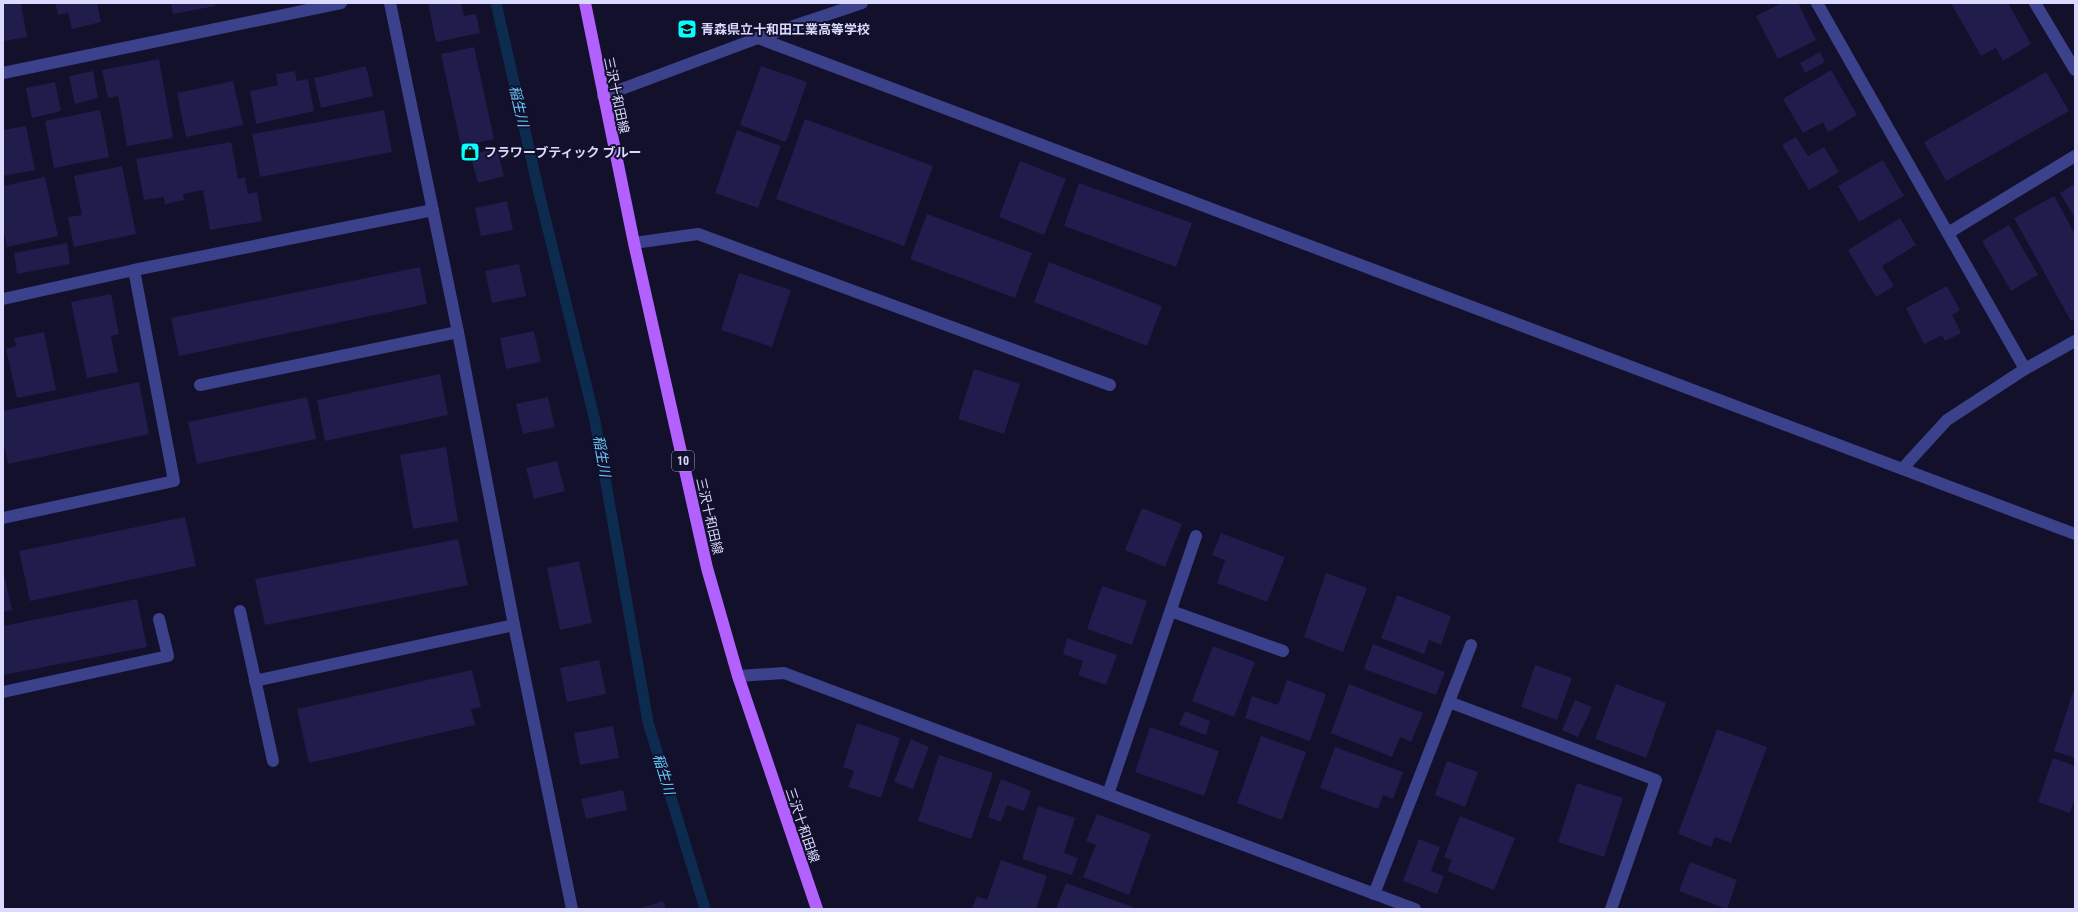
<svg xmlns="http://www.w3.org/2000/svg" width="2078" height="912" font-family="'Roboto Condensed','Noto Sans JP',sans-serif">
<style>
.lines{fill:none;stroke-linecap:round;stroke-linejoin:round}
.stream{stroke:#0c2b4e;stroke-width:11}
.building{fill:#201c4c}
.minor{stroke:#3b418a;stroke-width:12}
.major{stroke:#b261ff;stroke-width:12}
.labels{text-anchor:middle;stroke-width:4;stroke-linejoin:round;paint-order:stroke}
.shield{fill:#12102b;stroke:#9e9dbf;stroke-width:1}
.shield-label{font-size:12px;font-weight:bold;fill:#dadaff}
.poi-label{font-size:13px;font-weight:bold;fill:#dadaff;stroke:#12102b;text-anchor:start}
.street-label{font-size:13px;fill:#dadaff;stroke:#12102b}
.water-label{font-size:14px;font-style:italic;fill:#68caff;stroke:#12102b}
</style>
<rect width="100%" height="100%" fill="#12102b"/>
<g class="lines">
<!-- stream -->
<polyline class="stream" points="496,3 539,193 595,421 648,722 705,909"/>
</g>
<!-- building -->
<g class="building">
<polygon points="3,3 21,3 27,37 4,41"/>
<polygon points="55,3 97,3 101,22 72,29 68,13 58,15"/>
<polygon points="171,3 215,3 215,6 173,14"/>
<polygon points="428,3 461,3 464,16 476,14 480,33 436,42"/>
<polygon points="1782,3 1798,3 1816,40 1778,59 1756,16"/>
<polygon points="1951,3 2008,3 2031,44 2003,61 1996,48 1981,56"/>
<polygon points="474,47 494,139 461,146 441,54"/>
<polygon points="1820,52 1825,62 1805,73 1800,63"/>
<polygon points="159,59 173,138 127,146 118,96 108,98 102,70"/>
<polygon points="366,66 373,96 321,108 314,78"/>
<polygon points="761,66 807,82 786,142 740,125"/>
<polygon points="1831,70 1857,115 1828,132 1823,122 1803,133 1783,99"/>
<polygon points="93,71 98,98 75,104 69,76"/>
<polygon points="295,71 297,81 308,79 314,111 256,124 250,91 278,85 276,74"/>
<polygon points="2046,72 2069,111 1946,181 1924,142"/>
<polygon points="233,81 243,125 186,137 177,93"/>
<polygon points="55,82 61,111 32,118 26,88"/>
<polygon points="100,110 109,157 54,168 45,121"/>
<polygon points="384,110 392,152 260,177 252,134"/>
<polygon points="805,119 933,166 904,246 776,199"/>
<polygon points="26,126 35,170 3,176 3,130"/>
<polygon points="737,130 781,146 758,208 715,193"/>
<polygon points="1796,137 1808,156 1824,147 1839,172 1809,190 1782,145"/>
<polygon points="231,142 238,179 245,177 248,194 257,192 262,221 210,230 203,190 183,194 184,200 165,204 164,197 144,200 136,159"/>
<polygon points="497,148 504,176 478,183 470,155"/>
<polygon points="1883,160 1904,196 1859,222 1838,186"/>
<polygon points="1020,161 1066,179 1044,235 999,217"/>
<polygon points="122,166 136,234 74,247 68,217 82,215 74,176"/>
<polygon points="45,177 58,236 7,247 3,227 3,186"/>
<polygon points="1079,183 1192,223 1176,267 1064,226"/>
<polygon points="2075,184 2075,218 2060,193"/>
<polygon points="2054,196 2075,234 2075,319 2071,321 2014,218"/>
<polygon points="507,201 513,230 481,236 475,208"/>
<polygon points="927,214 1032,253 1015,298 910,259"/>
<polygon points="1900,218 1916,245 1882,266 1894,286 1876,297 1848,250"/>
<polygon points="2009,225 2038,275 2011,291 1982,241"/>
<polygon points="67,243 70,264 17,274 14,253"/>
<polygon points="1049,262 1162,306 1147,346 1034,302"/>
<polygon points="519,264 526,296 492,303 485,271"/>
<polygon points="420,267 427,304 179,356 171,318"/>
<polygon points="739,273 791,290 772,347 721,330"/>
<polygon points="1947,286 1960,310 1952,315 1961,333 1945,341 1942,335 1924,344 1906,308"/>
<polygon points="111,294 119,334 111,336 118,372 87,378 71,302"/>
<polygon points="534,331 541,362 506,369 500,338"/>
<polygon points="44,332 56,390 17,398 6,349 16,346 14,338"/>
<polygon points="974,369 1020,384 1004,434 958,419"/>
<polygon points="440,374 448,415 325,441 317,400"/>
<polygon points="139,382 149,434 8,464 3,440 3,411"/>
<polygon points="307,397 316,439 197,464 188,422"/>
<polygon points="548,397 555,427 523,434 516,404"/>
<polygon points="446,447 458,521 413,529 400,455"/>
<polygon points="557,461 565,491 534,499 526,468"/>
<polygon points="1142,508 1182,524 1165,567 1125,550"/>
<polygon points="185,517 196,566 30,601 19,551"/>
<polygon points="1221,533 1285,557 1267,602 1217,583 1225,560 1212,555"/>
<polygon points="458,539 468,585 265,625 255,579"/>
<polygon points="579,561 592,623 560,630 547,568"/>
<polygon points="3,570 12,610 3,612"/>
<polygon points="1326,573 1367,588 1343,652 1304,637"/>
<polygon points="1102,586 1147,601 1132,645 1087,629"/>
<polygon points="1397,595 1451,616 1441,645 1429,640 1424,654 1381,638"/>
<polygon points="137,599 147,647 3,675 3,626"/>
<polygon points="1067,638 1117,655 1106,685 1078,675 1083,661 1063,654"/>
<polygon points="1373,644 1445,672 1436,695 1364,669"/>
<polygon points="1213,646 1255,662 1234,717 1192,701"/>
<polygon points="599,660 606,694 567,702 560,668"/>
<polygon points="1535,665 1572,678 1557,720 1521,707"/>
<polygon points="472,670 481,707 471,709 475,725 309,763 297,709"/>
<polygon points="1287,680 1326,694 1310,741 1245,718 1252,696 1278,705"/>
<polygon points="1349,684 1423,713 1411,742 1400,737 1392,757 1331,733"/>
<polygon points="1616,684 1666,703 1646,758 1595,739"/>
<polygon points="2073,692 2075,693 2075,758 2054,751"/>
<polygon points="1575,700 1592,707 1578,737 1562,730"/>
<polygon points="1185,711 1210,721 1206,735 1179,725"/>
<polygon points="857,723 900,738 881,798 848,787 854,771 843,767"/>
<polygon points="613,726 619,758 580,765 574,733"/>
<polygon points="1150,727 1219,751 1204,796 1135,772"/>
<polygon points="1717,729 1767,747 1731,843 1715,837 1711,847 1678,834"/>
<polygon points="1261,736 1306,752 1282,820 1237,803"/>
<polygon points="911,739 929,747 913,789 894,782"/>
<polygon points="1335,747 1403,772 1393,799 1383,795 1378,809 1320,788"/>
<polygon points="939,755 993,773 971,839 918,821"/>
<polygon points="2053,758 2075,766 2075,797 2070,813 2038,802"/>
<polygon points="1447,761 1478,772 1465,807 1435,795"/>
<polygon points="1001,779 1031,791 1024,811 1007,805 1001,822 988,817"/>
<polygon points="1577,783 1623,798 1604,857 1558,842"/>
<polygon points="623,790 627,810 586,819 581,799"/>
<polygon points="1038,806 1075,818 1064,853 1078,858 1072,875 1022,859"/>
<polygon points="1097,814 1151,834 1129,895 1083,877 1096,845 1086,841"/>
<polygon points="1460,816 1515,838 1494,890 1447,871 1452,860 1444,857"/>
<polygon points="1419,839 1440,847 1431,871 1444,876 1437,894 1403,881"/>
<polygon points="1001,860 1047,876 1036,909 972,909 977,896 987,900"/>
<polygon points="1690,862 1737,880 1727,909 1679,891"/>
<polygon points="1066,883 1133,907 1132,909 1056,909"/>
<polygon points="663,901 666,909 638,909"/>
</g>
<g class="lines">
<!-- minor -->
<g class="minor">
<polyline points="390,3 458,332 514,625 572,909"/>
<polyline points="1817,3 2025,369"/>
<polyline points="2035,3 2075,70"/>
<polyline points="758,38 2075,534"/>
<polyline points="3,73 341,3"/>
<polyline points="603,96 758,38 862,3"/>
<polyline points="1948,233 2075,156"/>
<polyline points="634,243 698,234 1110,385"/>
<polyline points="134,270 433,210"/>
<polyline points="3,299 134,270 174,481 3,518"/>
<polyline points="200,385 458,332"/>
<polyline points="1903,468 1947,420 2025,369 2075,341"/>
<polyline points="240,611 273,761"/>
<polyline points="1171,611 1283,651"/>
<polyline points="738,676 784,673 1415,909"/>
<polyline points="255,681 514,625"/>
<polyline points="3,692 168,656 159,619"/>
<polyline points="1449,702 1656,780 1611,909"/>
<polyline points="1108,794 1196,536"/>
<polyline points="1374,894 1471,645"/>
</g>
<!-- major -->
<polyline class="major" points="585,3 634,243 707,568 738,676 817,909"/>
</g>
<!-- icons -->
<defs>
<symbol id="school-square" viewBox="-11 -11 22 22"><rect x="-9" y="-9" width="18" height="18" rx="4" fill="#06fffc" stroke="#12102b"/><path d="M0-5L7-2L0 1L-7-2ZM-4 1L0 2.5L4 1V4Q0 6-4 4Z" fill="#111"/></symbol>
<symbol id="shop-square" viewBox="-11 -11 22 22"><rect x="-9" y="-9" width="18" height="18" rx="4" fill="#06fffc" stroke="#12102b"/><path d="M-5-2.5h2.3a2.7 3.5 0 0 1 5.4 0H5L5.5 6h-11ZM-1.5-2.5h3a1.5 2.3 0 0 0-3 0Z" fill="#111"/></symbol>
</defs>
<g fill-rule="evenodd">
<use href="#school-square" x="676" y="18" width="22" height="22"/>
<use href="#shop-square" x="459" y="141" width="22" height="22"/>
</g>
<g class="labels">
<!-- shield labels -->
<rect class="shield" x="672" y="451" width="22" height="20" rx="3"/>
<g class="shield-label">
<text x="683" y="465">10</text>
</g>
<!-- poi labels -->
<g class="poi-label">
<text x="701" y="34">青森県立十和田工業高等学校</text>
<text x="484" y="157">フラワーブティック ブルー</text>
</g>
<!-- street labels -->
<g class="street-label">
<text transform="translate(617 95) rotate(78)" y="5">三沢十和田線</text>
<text transform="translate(710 516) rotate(77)" y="5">三沢十和田線</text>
<text transform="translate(803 825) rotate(71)" y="5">三沢十和田線</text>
</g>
<!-- water labels -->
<g class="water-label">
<text transform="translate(519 106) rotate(77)" y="5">稲生川</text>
<text transform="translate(602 456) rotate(80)" y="5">稲生川</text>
<text transform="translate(664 774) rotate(73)" y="5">稲生川</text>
</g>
</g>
<!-- border -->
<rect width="2078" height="912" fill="none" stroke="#dadaff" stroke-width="8"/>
</svg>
